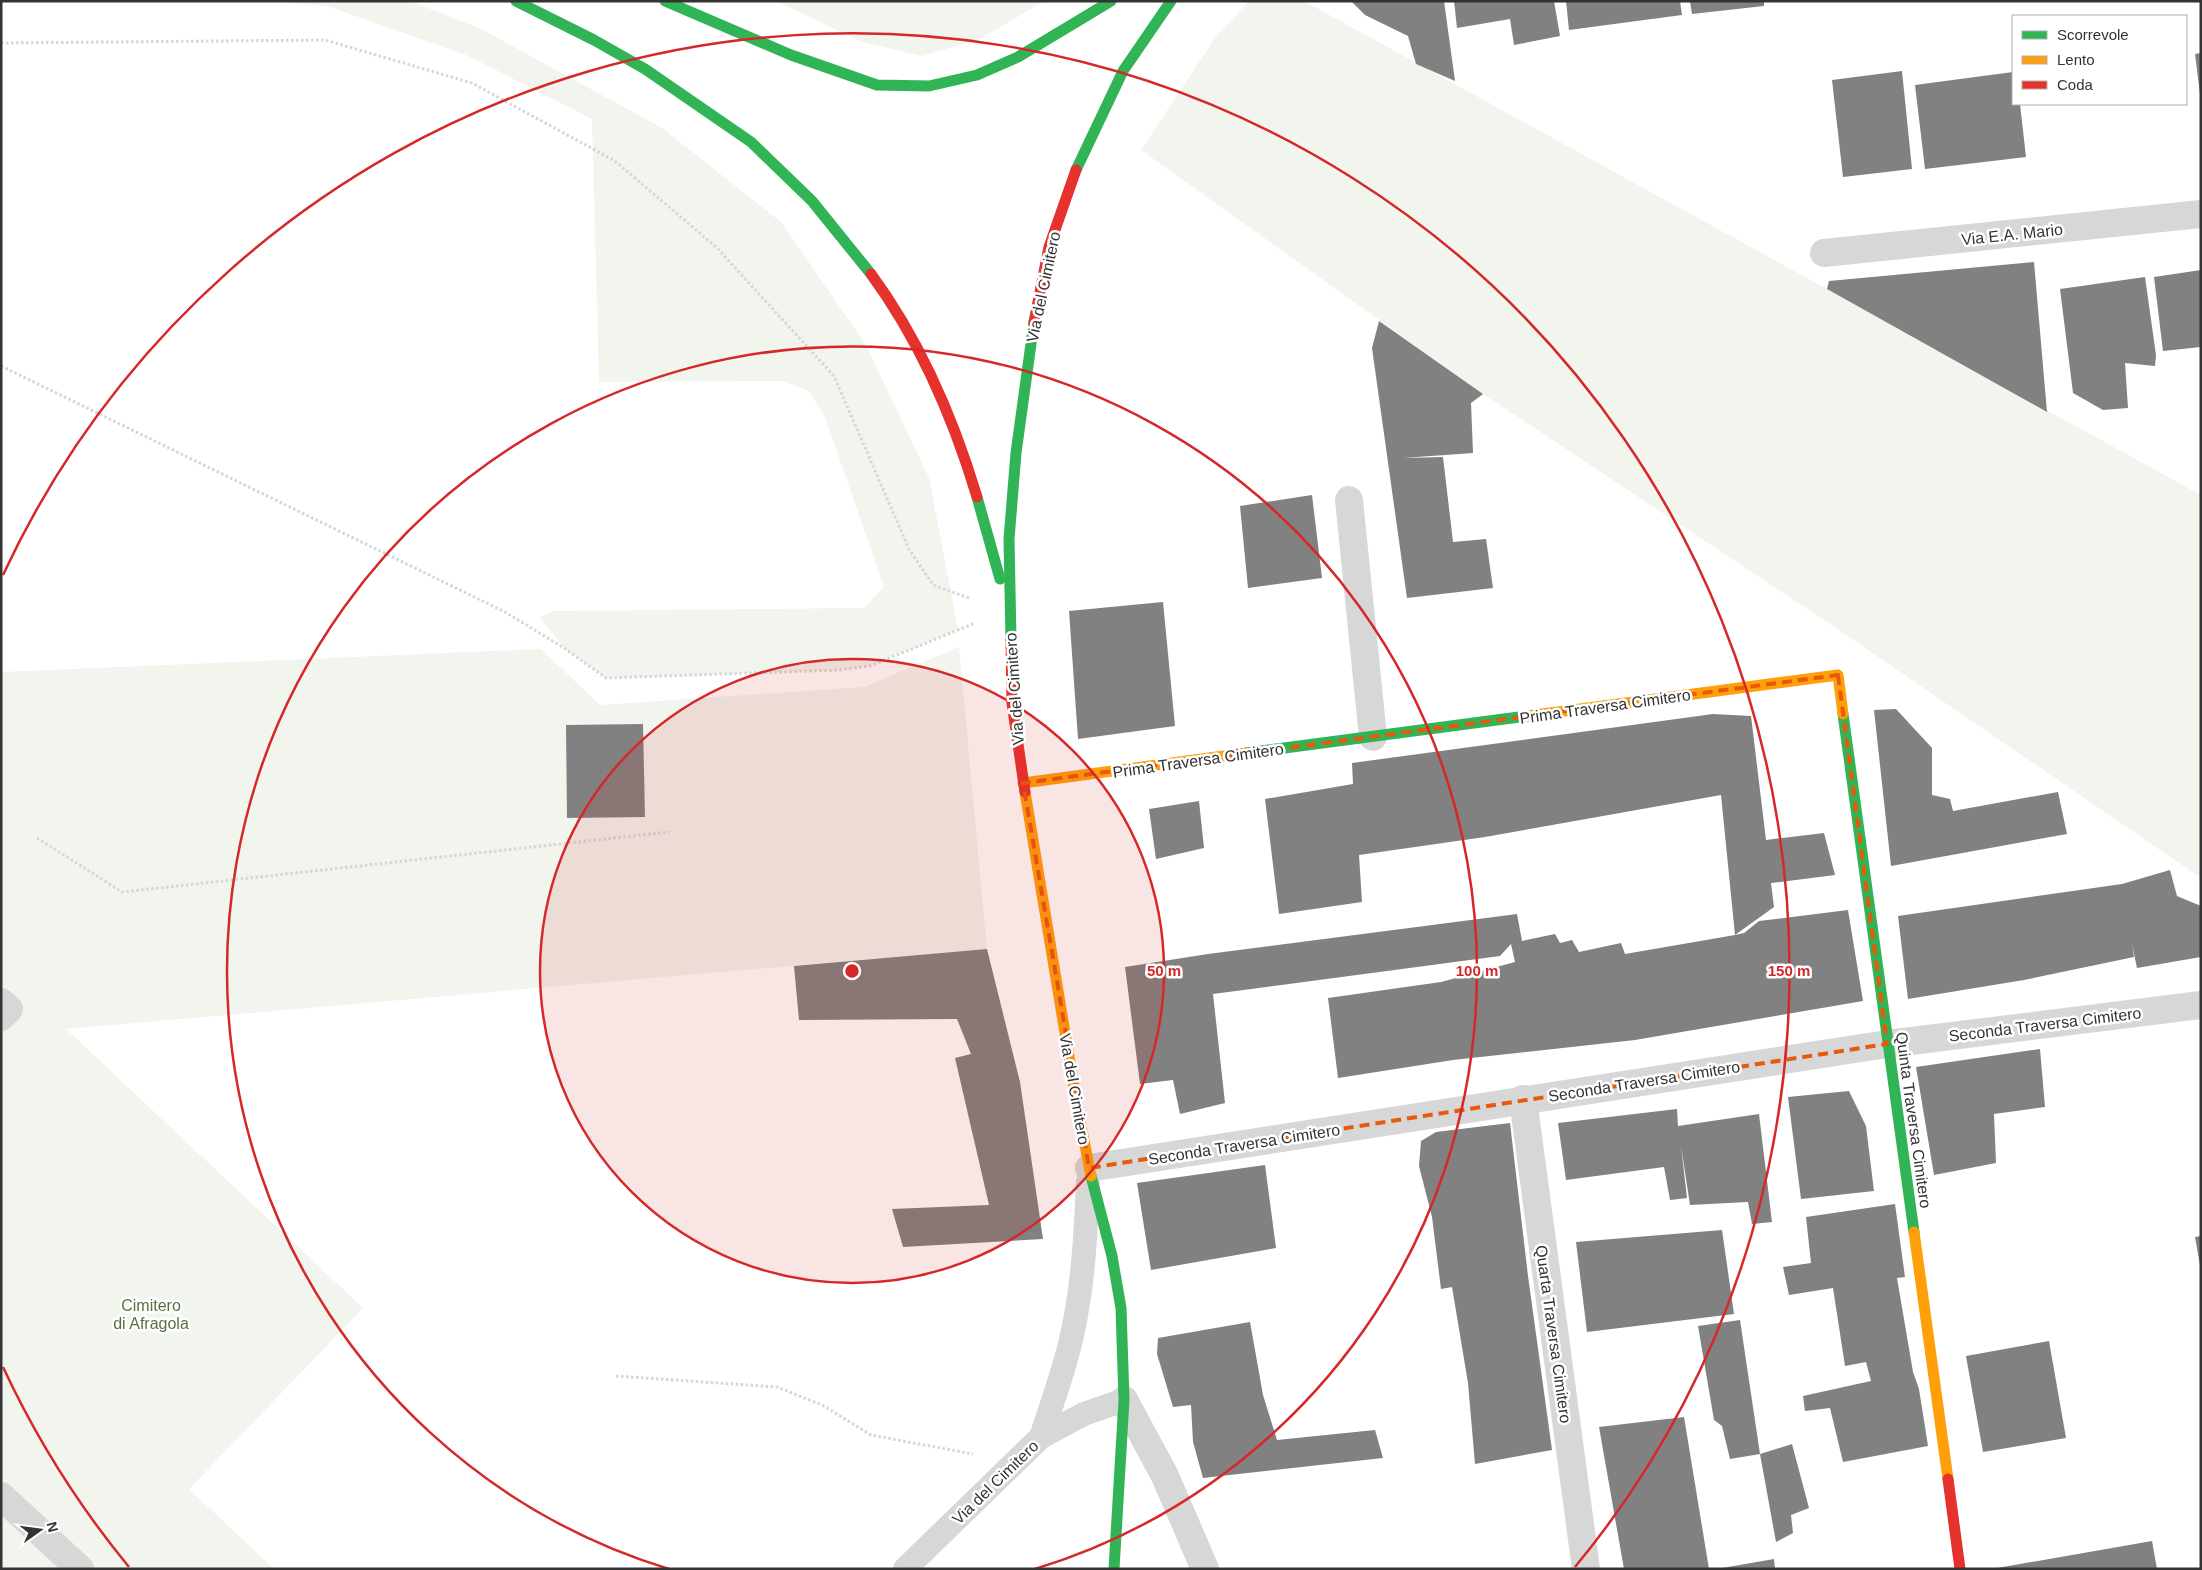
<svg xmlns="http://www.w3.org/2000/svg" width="2202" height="1570" font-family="Helvetica,sans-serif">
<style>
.green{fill:#f1f5ed}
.building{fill:#818181}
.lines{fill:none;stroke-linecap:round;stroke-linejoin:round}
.path{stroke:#d6d6d6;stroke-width:3;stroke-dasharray:2.5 2.5;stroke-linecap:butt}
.lane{stroke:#d7d7d7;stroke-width:24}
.street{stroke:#d7d7d7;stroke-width:28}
.fast{stroke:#30b455;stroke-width:11}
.slow{stroke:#ff9f0a;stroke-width:11}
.jam{stroke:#e5322d;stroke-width:11}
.marked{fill:none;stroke:#e8590c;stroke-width:4;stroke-dasharray:10 6;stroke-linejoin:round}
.ring{fill:none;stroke:#d62828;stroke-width:2.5}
.labels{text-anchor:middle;stroke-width:5;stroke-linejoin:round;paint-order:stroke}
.street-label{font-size:16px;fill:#333;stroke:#fff}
.park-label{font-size:16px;fill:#56703f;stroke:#fff}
.centre{fill:#d62828;stroke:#fff;stroke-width:2.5}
.ring-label{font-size:15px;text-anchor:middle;font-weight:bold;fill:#d62828;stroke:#fff;stroke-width:5;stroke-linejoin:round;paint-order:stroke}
</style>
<rect width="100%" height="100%" fill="#fff"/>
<!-- green -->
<g class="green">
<polygon points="279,1 410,1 481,29 662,128 781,222 866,345 929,478 958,629 870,666 839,670 606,678 564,648 540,617 554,611 864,608 884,587 825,417 809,391 782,381 599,382 592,119 466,55 330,7"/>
<polygon points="776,1 1044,1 980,39 922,56 862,42"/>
<polygon points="1249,1 1304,1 2201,495 2201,878 1833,626 1483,394 1141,150 1215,38"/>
<polygon points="959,647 987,949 66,1029 363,1308 189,1489 274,1569 1,1569 1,672 541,649 600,705 864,687"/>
</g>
<!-- building -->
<g class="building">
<polygon points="1351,1 1444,1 1455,81 1416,64 1408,36 1365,15"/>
<polygon points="1454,1 1554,1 1560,36 1514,45 1510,19 1457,28"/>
<polygon points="1566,1 1680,1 1682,15 1569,30"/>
<polygon points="1690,1 1764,1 1764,6 1692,14"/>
<polygon points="2201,53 2201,94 2200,94 2195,54"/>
<polygon points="1902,71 1912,169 1843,177 1832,80"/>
<polygon points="2013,72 2013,104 2020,104 2026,157 1925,169 1915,85"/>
<polygon points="2034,262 2047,412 1827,289 1829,281"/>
<polygon points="2201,270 2201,347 2163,351 2154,277"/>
<polygon points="2145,277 2156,355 2155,366 2125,363 2128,408 2103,410 2073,393 2060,289"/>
<polygon points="1379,321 1483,394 1471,403 1473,453 1403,458 1443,457 1453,542 1486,539 1493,588 1407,598 1372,348"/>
<polygon points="1312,495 1322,578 1248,588 1240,506"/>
<polygon points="1163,602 1175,726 1078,739 1069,611"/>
<polygon points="1896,709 1932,748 1932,795 1950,799 1953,811 2058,792 2067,834 1891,866 1874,710"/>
<polygon points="1713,714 1751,716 1766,840 1824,833 1835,875 1771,883 1774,907 1735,935 1744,933 1759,921 1848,910 1863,1001 1635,1040 1453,1060 1338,1078 1328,998 1441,982 1515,962 1511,944 1500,956 1213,994 1225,1103 1180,1114 1173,1080 1140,1084 1125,967 1208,954 1517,914 1522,941 1555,934 1560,943 1572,940 1579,952 1621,943 1625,954 1735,935 1721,795 1485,837 1359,855 1362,902 1279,914 1265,799 1353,784 1352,763"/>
<polygon points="643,724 645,817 567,818 566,725"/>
<polygon points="1199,801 1204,848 1156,859 1149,809"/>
<polygon points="2170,870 2177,896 2201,906 2201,957 2137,968 2132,944 2134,957 2024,980 1908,999 1898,916 2122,884"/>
<polygon points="987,949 1020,1082 1043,1239 903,1247 892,1209 989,1205 955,1058 971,1054 957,1019 799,1020 794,966"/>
<polygon points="2040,1049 2045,1107 1994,1114 1996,1163 1934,1175 1916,1067"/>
<polygon points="1849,1091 1866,1126 1874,1191 1801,1199 1788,1097"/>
<polygon points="1677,1109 1678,1126 1759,1114 1772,1222 1752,1224 1748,1202 1690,1205 1681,1146 1687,1198 1670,1200 1664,1167 1566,1180 1558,1123"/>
<polygon points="1510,1123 1528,1276 1552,1450 1475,1464 1468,1383 1452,1287 1441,1289 1432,1217 1419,1166 1421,1141 1436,1132"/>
<polygon points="1265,1165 1276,1248 1151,1270 1137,1183"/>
<polygon points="1895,1204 1905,1277 1897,1278 1913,1372 1919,1389 1928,1446 1843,1462 1830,1408 1805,1411 1803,1396 1871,1381 1866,1362 1845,1366 1833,1288 1789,1295 1783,1267 1811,1263 1806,1217"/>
<polygon points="1722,1230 1734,1314 1587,1332 1576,1242"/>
<polygon points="2201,1236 2201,1265 2200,1265 2195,1237"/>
<polygon points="1740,1320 1760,1454 1792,1444 1809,1508 1791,1515 1793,1533 1776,1542 1760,1454 1730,1459 1722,1426 1714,1420 1698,1326"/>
<polygon points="1250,1322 1263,1395 1277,1440 1375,1430 1383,1458 1203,1478 1193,1442 1191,1405 1173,1407 1157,1354 1158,1338"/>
<polygon points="2049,1341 2066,1438 1983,1452 1966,1356"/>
<polygon points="1684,1417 1709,1569 1624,1569 1599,1427"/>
<polygon points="2152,1541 2157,1569 1997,1569 1997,1568"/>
<polygon points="1774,1559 1775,1569 1722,1569 1722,1568"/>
</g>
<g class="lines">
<!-- path -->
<g class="path">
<polyline points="1,43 325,40 472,83 615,161 716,247 834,376 909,549 933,585 969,598"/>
<polyline points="1,366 505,612 564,648 606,678 839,670 870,666 975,623"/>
<polyline points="37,838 122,892 669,832"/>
<polyline points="616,1376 777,1387 822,1405 871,1435 973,1454"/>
</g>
<!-- lane -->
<g class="lane">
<path d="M1041 1437C1054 1397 1069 1357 1076 1315 1084 1271 1086 1226 1088 1182"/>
<polyline points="905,1569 1041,1437 1084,1414 1124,1400"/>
</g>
<!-- street -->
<g class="street">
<polyline points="1824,253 2201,214"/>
<polyline points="1349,500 1373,737"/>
<polyline points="1,1002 9,1009 1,1017"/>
<polyline points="1523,1099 1586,1569"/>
<polyline points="1089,1168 1887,1044 2201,1005"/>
<polyline points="1124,1400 1165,1476 1205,1569"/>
<polyline points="1,1496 80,1569"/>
</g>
<!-- fast -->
<g class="fast">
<polyline points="516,1 594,40 645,69 751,142 812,201 871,274"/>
<polyline points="665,1 791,55 877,85 929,86 977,75 1018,57 1111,1"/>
<polyline points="1076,170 1123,71 1171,1"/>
<polyline points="977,497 1000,579"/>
<polyline points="1011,640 1009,539 1016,453 1034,322"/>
<polyline points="1843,714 1914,1232"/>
<polyline points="1246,753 1527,716"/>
<polyline points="1091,1176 1112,1256 1121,1308 1124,1400 1114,1569"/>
</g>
<!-- slow -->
<g class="slow">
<polyline points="1527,716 1838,675 1843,714"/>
<polyline points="1023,783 1246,753"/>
<polyline points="1025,792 1077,1105 1091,1176"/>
<polyline points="1914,1232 1948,1479"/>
</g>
<!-- jam -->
<g class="jam">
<path d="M871 274C921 342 953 417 977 497"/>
<polyline points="1034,322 1049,247 1076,170"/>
<polyline points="1011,640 1012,703 1025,792"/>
<polyline points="1948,1479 1960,1569"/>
</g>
</g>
<!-- marked area -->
<path class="marked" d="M1838 675 1887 1044 1089 1168 1023 783Z"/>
<!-- distance rings -->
<circle cx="852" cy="971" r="312" fill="#d62828" fill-opacity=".12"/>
<g class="ring">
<circle cx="852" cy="971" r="312"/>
<path d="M669 1569A625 625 0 1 1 1035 1569"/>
<path d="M129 1567A937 937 0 0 1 3 1367M3 575A937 937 0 1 1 1575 1567"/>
</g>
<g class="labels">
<!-- street labels -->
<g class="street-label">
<text transform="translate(2012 234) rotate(-6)" y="6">Via E.A. Mario</text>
<text transform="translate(1043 287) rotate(-78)" y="6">Via del Cimitero</text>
<text transform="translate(1014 689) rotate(-94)" y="6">Via del Cimitero</text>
<text transform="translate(1605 706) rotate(-8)" y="6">Prima Traversa Cimitero</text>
<text transform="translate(1198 760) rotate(-8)" y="6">Prima Traversa Cimitero</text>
<text transform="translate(2045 1024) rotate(-7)" y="6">Seconda Traversa Cimitero</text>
<text transform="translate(1644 1081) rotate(-9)" y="6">Seconda Traversa Cimitero</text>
<text transform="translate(1075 1089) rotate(80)" y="6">Via del Cimitero</text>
<text transform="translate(1914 1120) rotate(82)" y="6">Quinta Traversa Cimitero</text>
<text transform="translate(1244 1144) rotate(-9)" y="6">Seconda Traversa Cimitero</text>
<text transform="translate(1554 1334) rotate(82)" y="6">Quarta Traversa Cimitero</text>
<text transform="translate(995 1482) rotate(-44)" y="6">Via del Cimitero</text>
</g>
<!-- park labels -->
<g class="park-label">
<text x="151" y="1311">Cimitero<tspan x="151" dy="18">di Afragola</tspan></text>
</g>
</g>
<circle cx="852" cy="971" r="8" class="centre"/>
<g class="ring-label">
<text x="1164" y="976">50 m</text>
<text x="1477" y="976">100 m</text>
<text x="1789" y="976">150 m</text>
</g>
<!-- border -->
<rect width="2202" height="1570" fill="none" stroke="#333333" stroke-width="5"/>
<!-- legend -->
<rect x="2012" y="15" width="175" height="90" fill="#ffffff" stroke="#adadad"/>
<rect x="2022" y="31" width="25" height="8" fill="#30b455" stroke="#adadad"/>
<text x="2057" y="40" font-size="15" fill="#333333">Scorrevole</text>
<rect x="2022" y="56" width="25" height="8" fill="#ff9f0a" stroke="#adadad"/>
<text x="2057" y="65" font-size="15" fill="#333333">Lento</text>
<rect x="2022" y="81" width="25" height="8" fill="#e5322d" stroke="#adadad"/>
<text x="2057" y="90" font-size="15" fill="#333333">Coda</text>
<!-- north arrow -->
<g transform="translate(40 1530) rotate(76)" stroke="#ffffff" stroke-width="4" paint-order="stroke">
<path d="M0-4L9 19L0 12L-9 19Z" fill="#333333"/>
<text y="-8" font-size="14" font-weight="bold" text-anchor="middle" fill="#333333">N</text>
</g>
</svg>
